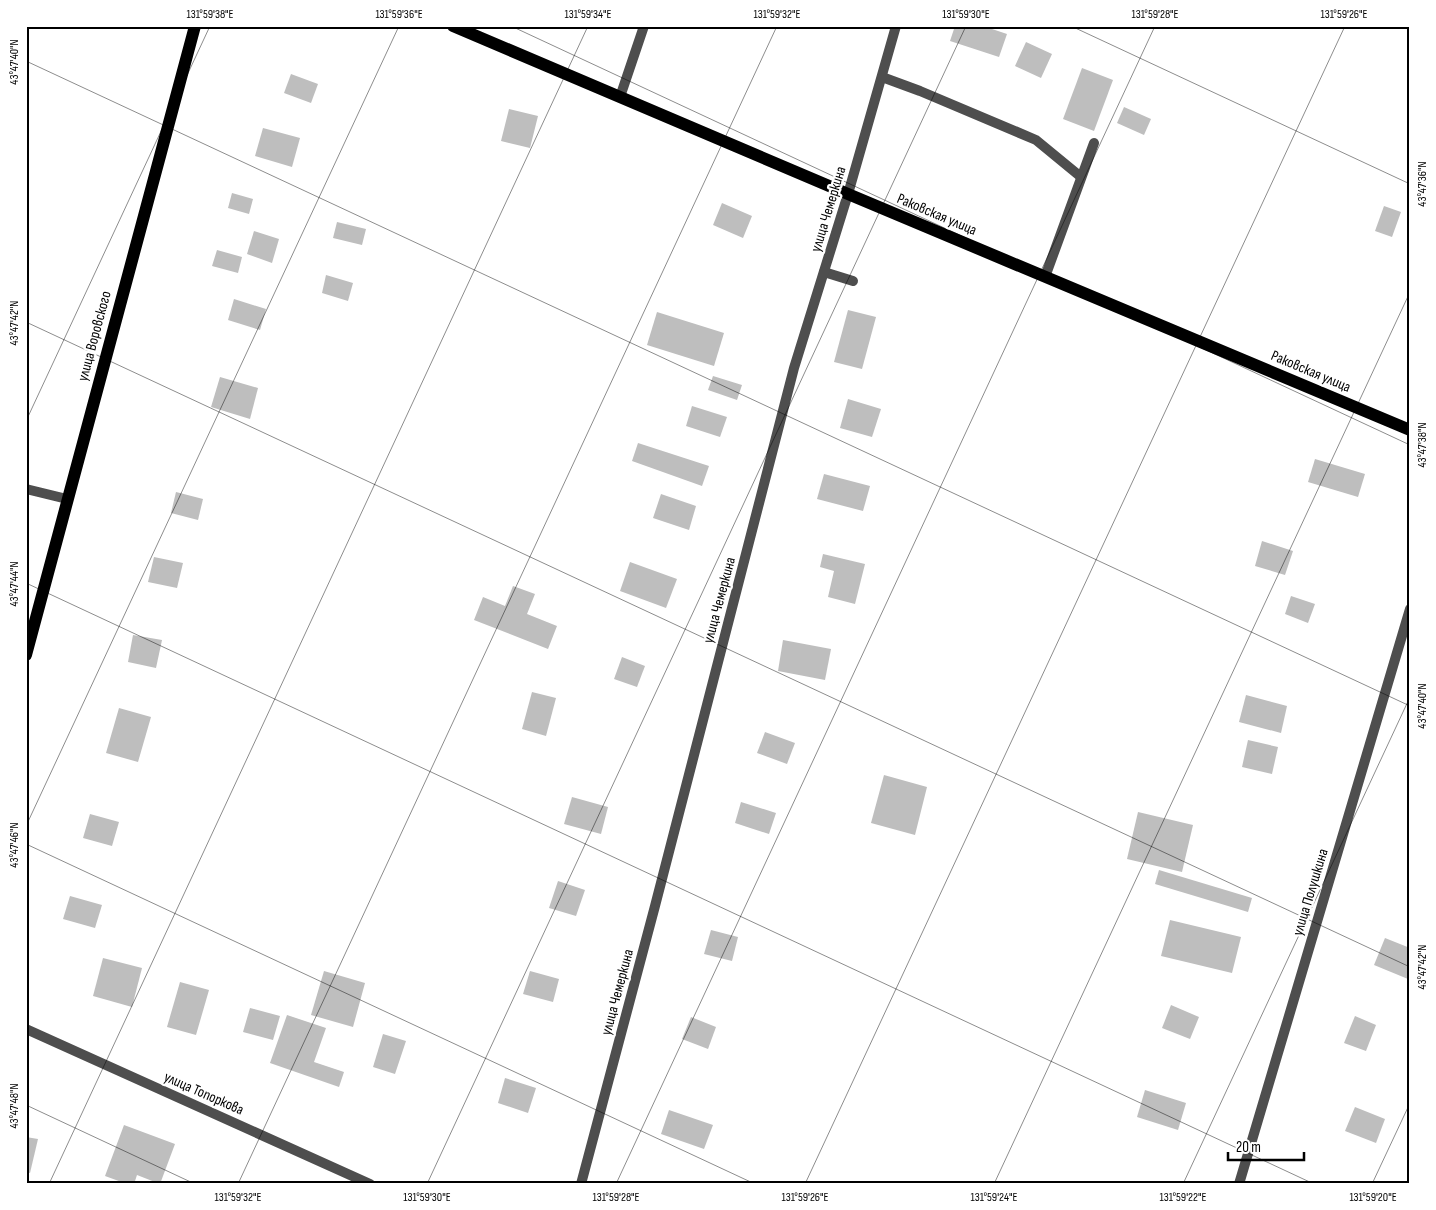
<svg xmlns="http://www.w3.org/2000/svg" width="1436" height="1210" font-family="'Sofia Sans Condensed',sans-serif">
<style>
.building{fill:#bebebe}
.lines{fill:none;stroke-linecap:round;stroke-linejoin:round}
.service{stroke:#4e4e4e;stroke-width:10}
.minor{stroke:#4e4e4e;stroke-width:10}
.primary{stroke:#000;stroke-width:12}
.ticks{fill:none;stroke:#000;stroke-width:1;stroke-opacity:0.45}
.labels{text-anchor:middle;stroke-width:4.5;stroke-linejoin:round;paint-order:stroke}
.street-label{font-size:15px;fill:#000;stroke:#fff}
.neatline{fill:none;stroke:#000;stroke-width:2}
.ticks-label{font-size:12px;text-anchor:middle;fill:#000}
</style>
<rect width="100%" height="100%" fill="#fff"/>
<!-- building -->
<g class="building">
<polygon points="955,26 983,26 1007,34 999,57 950,41"/>
<polygon points="1026,42 1052,54 1041,78 1015,66"/>
<polygon points="1082,68 1113,80 1094,131 1063,119"/>
<polygon points="291,74 318,84 311,103 284,93"/>
<polygon points="1124,107 1151,119 1144,135 1117,123"/>
<polygon points="509,109 538,116 530,148 501,141"/>
<polygon points="263,128 300,138 292,167 255,156"/>
<polygon points="232,193 253,199 249,214 228,208"/>
<polygon points="722,203 752,216 743,238 713,225"/>
<polygon points="1384,206 1401,212 1392,237 1375,231"/>
<polygon points="337,222 366,229 362,245 333,238"/>
<polygon points="254,231 279,239 272,263 247,254"/>
<polygon points="217,250 242,257 238,273 212,266"/>
<polygon points="326,275 353,283 348,301 322,293"/>
<polygon points="234,299 266,309 260,330 228,320"/>
<polygon points="848,310 876,317 862,369 834,362"/>
<polygon points="657,312 724,333 714,366 647,345"/>
<polygon points="713,376 742,385 737,400 708,390"/>
<polygon points="220,377 258,388 250,419 211,407"/>
<polygon points="848,399 881,409 872,437 840,428"/>
<polygon points="692,406 727,417 720,437 686,426"/>
<polygon points="638,443 709,466 702,486 632,461"/>
<polygon points="1315,459 1365,474 1358,497 1308,482"/>
<polygon points="824,474 870,486 863,511 817,499"/>
<polygon points="176,492 203,499 198,520 171,513"/>
<polygon points="661,494 696,506 689,530 653,518"/>
<polygon points="1262,541 1293,551 1285,575 1255,566"/>
<polygon points="823,554 865,564 855,604 828,597 834,571 820,567"/>
<polygon points="154,557 183,563 177,588 148,582"/>
<polygon points="630,562 677,579 666,608 620,591"/>
<polygon points="513,586 535,594 527,614 557,626 548,649 474,620 483,597 505,606"/>
<polygon points="1291,596 1315,604 1308,623 1285,614"/>
<polygon points="133,635 162,640 156,668 128,662"/>
<polygon points="783,640 831,649 825,680 778,671"/>
<polygon points="622,657 645,666 637,687 614,679"/>
<polygon points="532,692 556,698 546,736 522,729"/>
<polygon points="1246,695 1287,706 1281,733 1239,722"/>
<polygon points="119,708 151,717 138,762 106,753"/>
<polygon points="765,732 795,743 787,764 757,753"/>
<polygon points="1248,740 1278,747 1272,774 1242,767"/>
<polygon points="884,775 927,787 915,835 871,823"/>
<polygon points="572,797 608,807 601,834 564,824"/>
<polygon points="741,802 776,813 769,834 735,823"/>
<polygon points="1138,812 1193,825 1182,872 1127,859"/>
<polygon points="90,814 119,822 112,846 83,838"/>
<polygon points="1159,870 1252,898 1248,912 1155,884"/>
<polygon points="558,881 585,890 576,916 549,908"/>
<polygon points="70,896 102,905 95,928 63,919"/>
<polygon points="1170,920 1241,937 1232,973 1161,956"/>
<polygon points="711,930 738,937 732,961 704,954"/>
<polygon points="1385,938 1410,948 1410,975 1408,979 1374,965"/>
<polygon points="103,958 142,968 132,1007 93,996"/>
<polygon points="324,971 365,983 353,1027 311,1015"/>
<polygon points="530,971 559,979 553,1002 523,994"/>
<polygon points="180,982 209,990 196,1035 167,1027"/>
<polygon points="1171,1005 1199,1017 1190,1039 1162,1028"/>
<polygon points="250,1008 280,1016 273,1040 243,1032"/>
<polygon points="287,1015 326,1028 314,1062 344,1072 339,1087 270,1063"/>
<polygon points="1355,1016 1376,1025 1366,1051 1344,1043"/>
<polygon points="691,1017 716,1027 708,1049 682,1039"/>
<polygon points="383,1034 406,1041 395,1074 373,1067"/>
<polygon points="505,1078 536,1088 528,1113 498,1103"/>
<polygon points="1145,1090 1186,1103 1178,1130 1137,1117"/>
<polygon points="1355,1107 1385,1119 1376,1143 1345,1131"/>
<polygon points="669,1110 713,1125 704,1149 661,1134"/>
<polygon points="124,1125 175,1144 160,1184 137,1175 134,1184 127,1184 105,1176"/>
<polygon points="26,1137 38,1139 30,1173 26,1172"/>
</g>
<g class="lines">
<!-- service -->
<g class="service">
<polyline points="882,77 920,91 1036,140 1081,177"/>
<polyline points="620,97 644,26"/>
<polyline points="824,272 853,281"/>
<polyline points="1045,277 1094,143"/>
<polyline points="26,489 67,499"/>
</g>
<!-- minor -->
<g class="minor">
<polyline points="26,1029 370,1184"/>
<polyline points="581,1184 655,906 794,368 848,194 896,26"/>
<polyline points="1239,1184 1410,609"/>
</g>
<!-- primary -->
<g class="primary">
<polyline points="453,26 848,194 1410,430"/>
<polyline points="26,655 195,26"/>
</g>
</g>
<!-- ticks -->
<path class="ticks" d="M511 26 1410 445M1071 26 1410 184M26 61 1410 706M26 322 1410 967M26 421 210 26M26 583 1314 1184M26 826 399 26M26 844 755 1184M26 1105 195 1184M49 1184 588 26M238 1184 777 26M427 1184 966 26M616 1184 1155 26M805 1184 1345 26M994 1184 1410 292M1183 1184 1410 697M1372 1184 1410 1103"/>
<g class="labels">
<!-- street labels -->
<g class="street-label">
<text transform="translate(828 209) rotate(-73)" y="5">улица Чемеркина</text>
<text transform="translate(937 214) rotate(23)" y="5">Раковская улица</text>
<text transform="translate(94 336) rotate(-75)" y="5">улица Воровского</text>
<text transform="translate(1311 371) rotate(23)" y="5">Раковская улица</text>
<text transform="translate(719 600) rotate(-75)" y="5">улица Чемеркина</text>
<text transform="translate(1310 892) rotate(-73)" y="5">улица Полушкина</text>
<text transform="translate(617 992) rotate(-75)" y="5">улица Чемеркина</text>
<text transform="translate(204 1093) rotate(24)" y="5">улица Топоркова</text>
</g>
</g>
<!-- border -->
<rect width="1436" height="1210" fill="none" stroke="#ffffff" stroke-width="55"/>
<!-- scale -->
<path d="M1228 1152v8h76v-8" fill="none" stroke="#000000" stroke-width="2.5"/>
<text x="1236" y="1152" font-size="15" fill="#000000" stroke="#ffffff" stroke-width="4" paint-order="stroke">20 m</text>
<rect x="28" y="28" width="1380" height="1154" class="neatline"/>
<g class="ticks-label">
<text x="210" y="18">131°59'38"E</text>
<text x="399" y="18">131°59'36"E</text>
<text x="588" y="18">131°59'34"E</text>
<text x="777" y="18">131°59'32"E</text>
<text x="966" y="18">131°59'30"E</text>
<text x="1155" y="18">131°59'28"E</text>
<text x="1344" y="18">131°59'26"E</text>
<text transform="translate(14 62) rotate(-90)" y="4">43°47'40"N</text>
<text transform="translate(1422 184) rotate(-90)" y="4">43°47'36"N</text>
<text transform="translate(14 323) rotate(-90)" y="4">43°47'42"N</text>
<text transform="translate(1422 445) rotate(-90)" y="4">43°47'38"N</text>
<text transform="translate(14 584) rotate(-90)" y="4">43°47'44"N</text>
<text transform="translate(1422 706) rotate(-90)" y="4">43°47'40"N</text>
<text transform="translate(14 845) rotate(-90)" y="4">43°47'46"N</text>
<text transform="translate(1422 967) rotate(-90)" y="4">43°47'42"N</text>
<text transform="translate(14 1106) rotate(-90)" y="4">43°47'48"N</text>
<text x="238" y="1201">131°59'32"E</text>
<text x="427" y="1201">131°59'30"E</text>
<text x="616" y="1201">131°59'28"E</text>
<text x="805" y="1201">131°59'26"E</text>
<text x="994" y="1201">131°59'24"E</text>
<text x="1183" y="1201">131°59'22"E</text>
<text x="1373" y="1201">131°59'20"E</text>
</g>
</svg>
